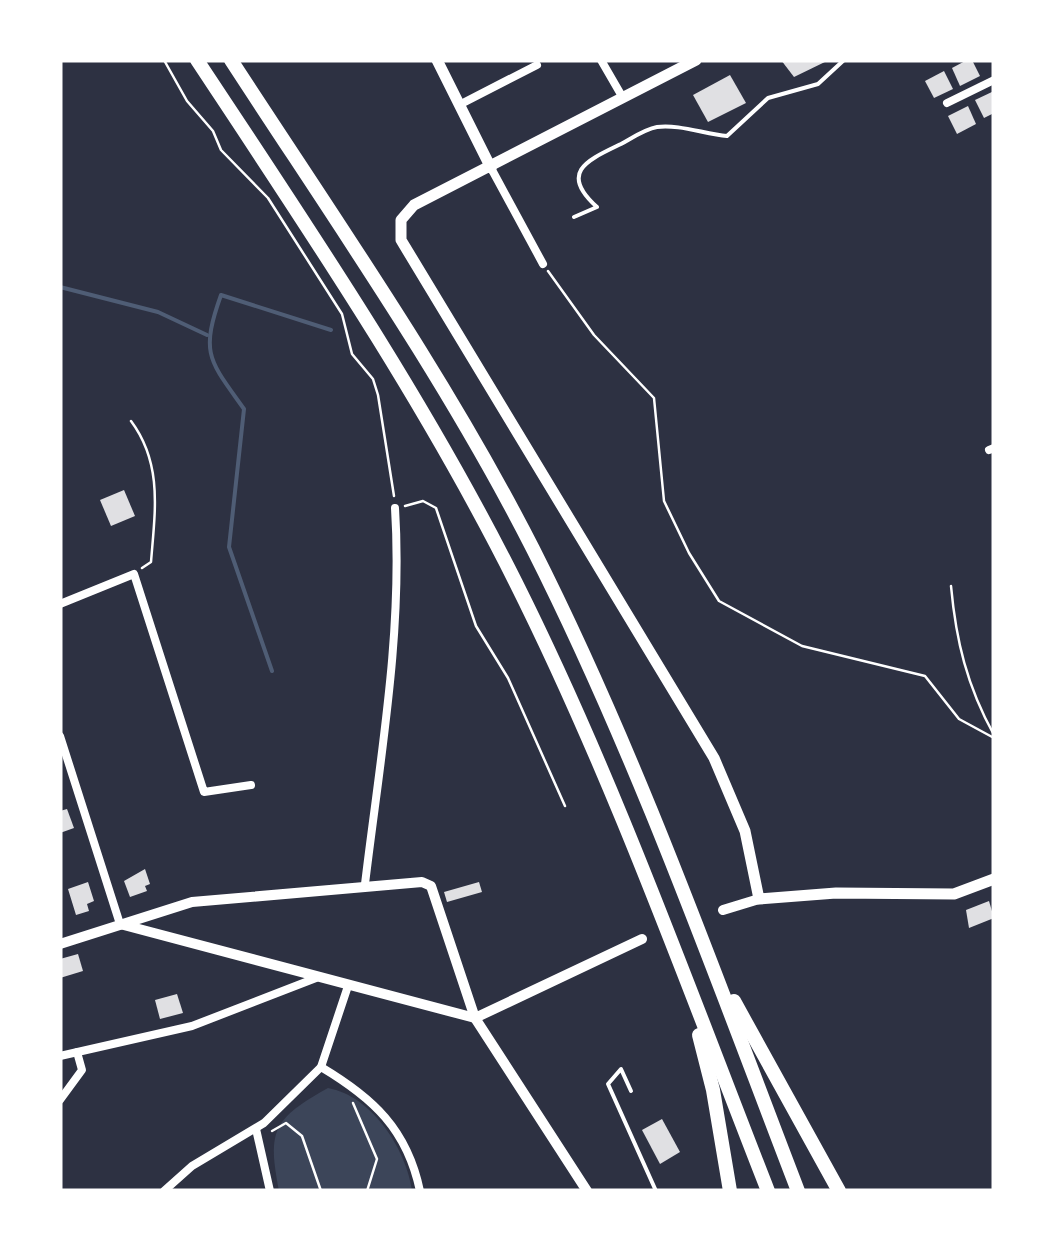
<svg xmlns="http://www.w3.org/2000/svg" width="1054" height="1251" font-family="Roboto,sans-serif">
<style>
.green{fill:#3c4559}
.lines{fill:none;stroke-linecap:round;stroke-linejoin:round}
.stream{stroke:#4f5d75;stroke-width:4}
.building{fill:#e0e0e3}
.path{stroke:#fff;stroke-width:2.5}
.service{stroke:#fff;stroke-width:4}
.minor{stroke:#fff;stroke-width:8}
.tertiary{stroke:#fff;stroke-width:10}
.secondary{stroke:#fff;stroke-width:11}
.motorway{stroke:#fff;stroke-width:14}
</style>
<rect width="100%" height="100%" fill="#2d3142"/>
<!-- green -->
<path class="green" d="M328 1088C372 1096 406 1149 412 1191H279C267 1130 273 1119 328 1088Z"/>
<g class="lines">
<!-- stream -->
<g class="stream">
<polyline points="60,287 158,312 207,335"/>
<path d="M272 671 229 547 244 409C209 360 200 354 221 295L331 330"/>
</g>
</g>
<!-- building -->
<g class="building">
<polygon points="781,60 829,60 794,77"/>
<polygon points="967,60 972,60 980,76 960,86 952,68"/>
<polygon points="944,71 953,89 934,98 925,81"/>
<polygon points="730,75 746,103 708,122 693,95"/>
<polygon points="994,91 994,113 984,118 975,100"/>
<polygon points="968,106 976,124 957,134 948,116"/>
<polygon points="124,490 135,516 111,526 100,500"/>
<polygon points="67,809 74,828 60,833 60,811"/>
<polygon points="145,869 150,884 145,886 147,891 130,897 124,881"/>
<polygon points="88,882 94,901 87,904 89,911 76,915 68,889"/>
<polygon points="479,882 482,892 447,902 444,892"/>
<polygon points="989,901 994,918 969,928 966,910"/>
<polygon points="78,954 83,971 60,978 60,959"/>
<polygon points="177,994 183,1013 160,1019 155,1000"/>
<polygon points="662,1119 680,1152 660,1164 642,1130"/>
</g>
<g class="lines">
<!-- path -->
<g class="path">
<polyline points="164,60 187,101 213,131 221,150 268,198 342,314 352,354 373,379 378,395 394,496"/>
<polyline points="548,271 594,335 654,398 664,501 689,553 719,601 802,646 925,676 959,719 994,738"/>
<path d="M131 421C163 464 155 511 151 562L142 568"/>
<polyline points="405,506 423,501 436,508 476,626 508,678 565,806"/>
<path d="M951 586C956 641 967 686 994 735"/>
<polyline points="353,1103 377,1159 367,1191"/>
<polyline points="272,1131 286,1123 302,1136 321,1191"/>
</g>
<!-- service -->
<g class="service">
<path d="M574 217 597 207C558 172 588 160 621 144 632 138 645 129 657 127 678 124 705 134 727 136L768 98 818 84 844 60"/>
<polyline points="631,1091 621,1069 608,1084 656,1191"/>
</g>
<!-- minor -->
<g class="minor">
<polyline points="601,60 623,98"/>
<polyline points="947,103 994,80"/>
<polyline points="459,105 537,65"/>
<polyline points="491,168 543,264"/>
<polyline points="989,450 994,448"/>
<polyline points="60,604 134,574 204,792 251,785"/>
<polyline points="60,736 120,924"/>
<path d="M365 884C380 759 403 633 395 508"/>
<polyline points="60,1056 192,1026 316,978"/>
<path d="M321 1067C373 1098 407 1129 420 1191"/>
<polyline points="60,1100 82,1070 77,1052"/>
<polyline points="256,1129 270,1191"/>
<polyline points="164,1191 192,1166 264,1123 321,1067 348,986"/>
</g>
<!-- tertiary -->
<g class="tertiary">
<polyline points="723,910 759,899"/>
<polyline points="120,924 475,1018"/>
<polyline points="60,944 192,902 422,882 431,886 475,1018 587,1191"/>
<polyline points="475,1018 642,939"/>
</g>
<!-- secondary -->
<g class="secondary">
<polyline points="437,60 491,168"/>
<polyline points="696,60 414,205 401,220 401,240 714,758 745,831 759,899 836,893 954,894 994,879"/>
</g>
<!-- motorway -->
<g class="motorway">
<path d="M197 60C310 231 424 399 516 583 614 779 688 987 768 1191"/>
<path d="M231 60C335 220 446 378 533 549 637 755 715 975 798 1191"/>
<polyline points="734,1001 839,1191"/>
<polyline points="699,1035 713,1090 730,1191"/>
</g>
</g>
<!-- border -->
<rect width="1054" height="1251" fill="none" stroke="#ffffff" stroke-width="125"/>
</svg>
